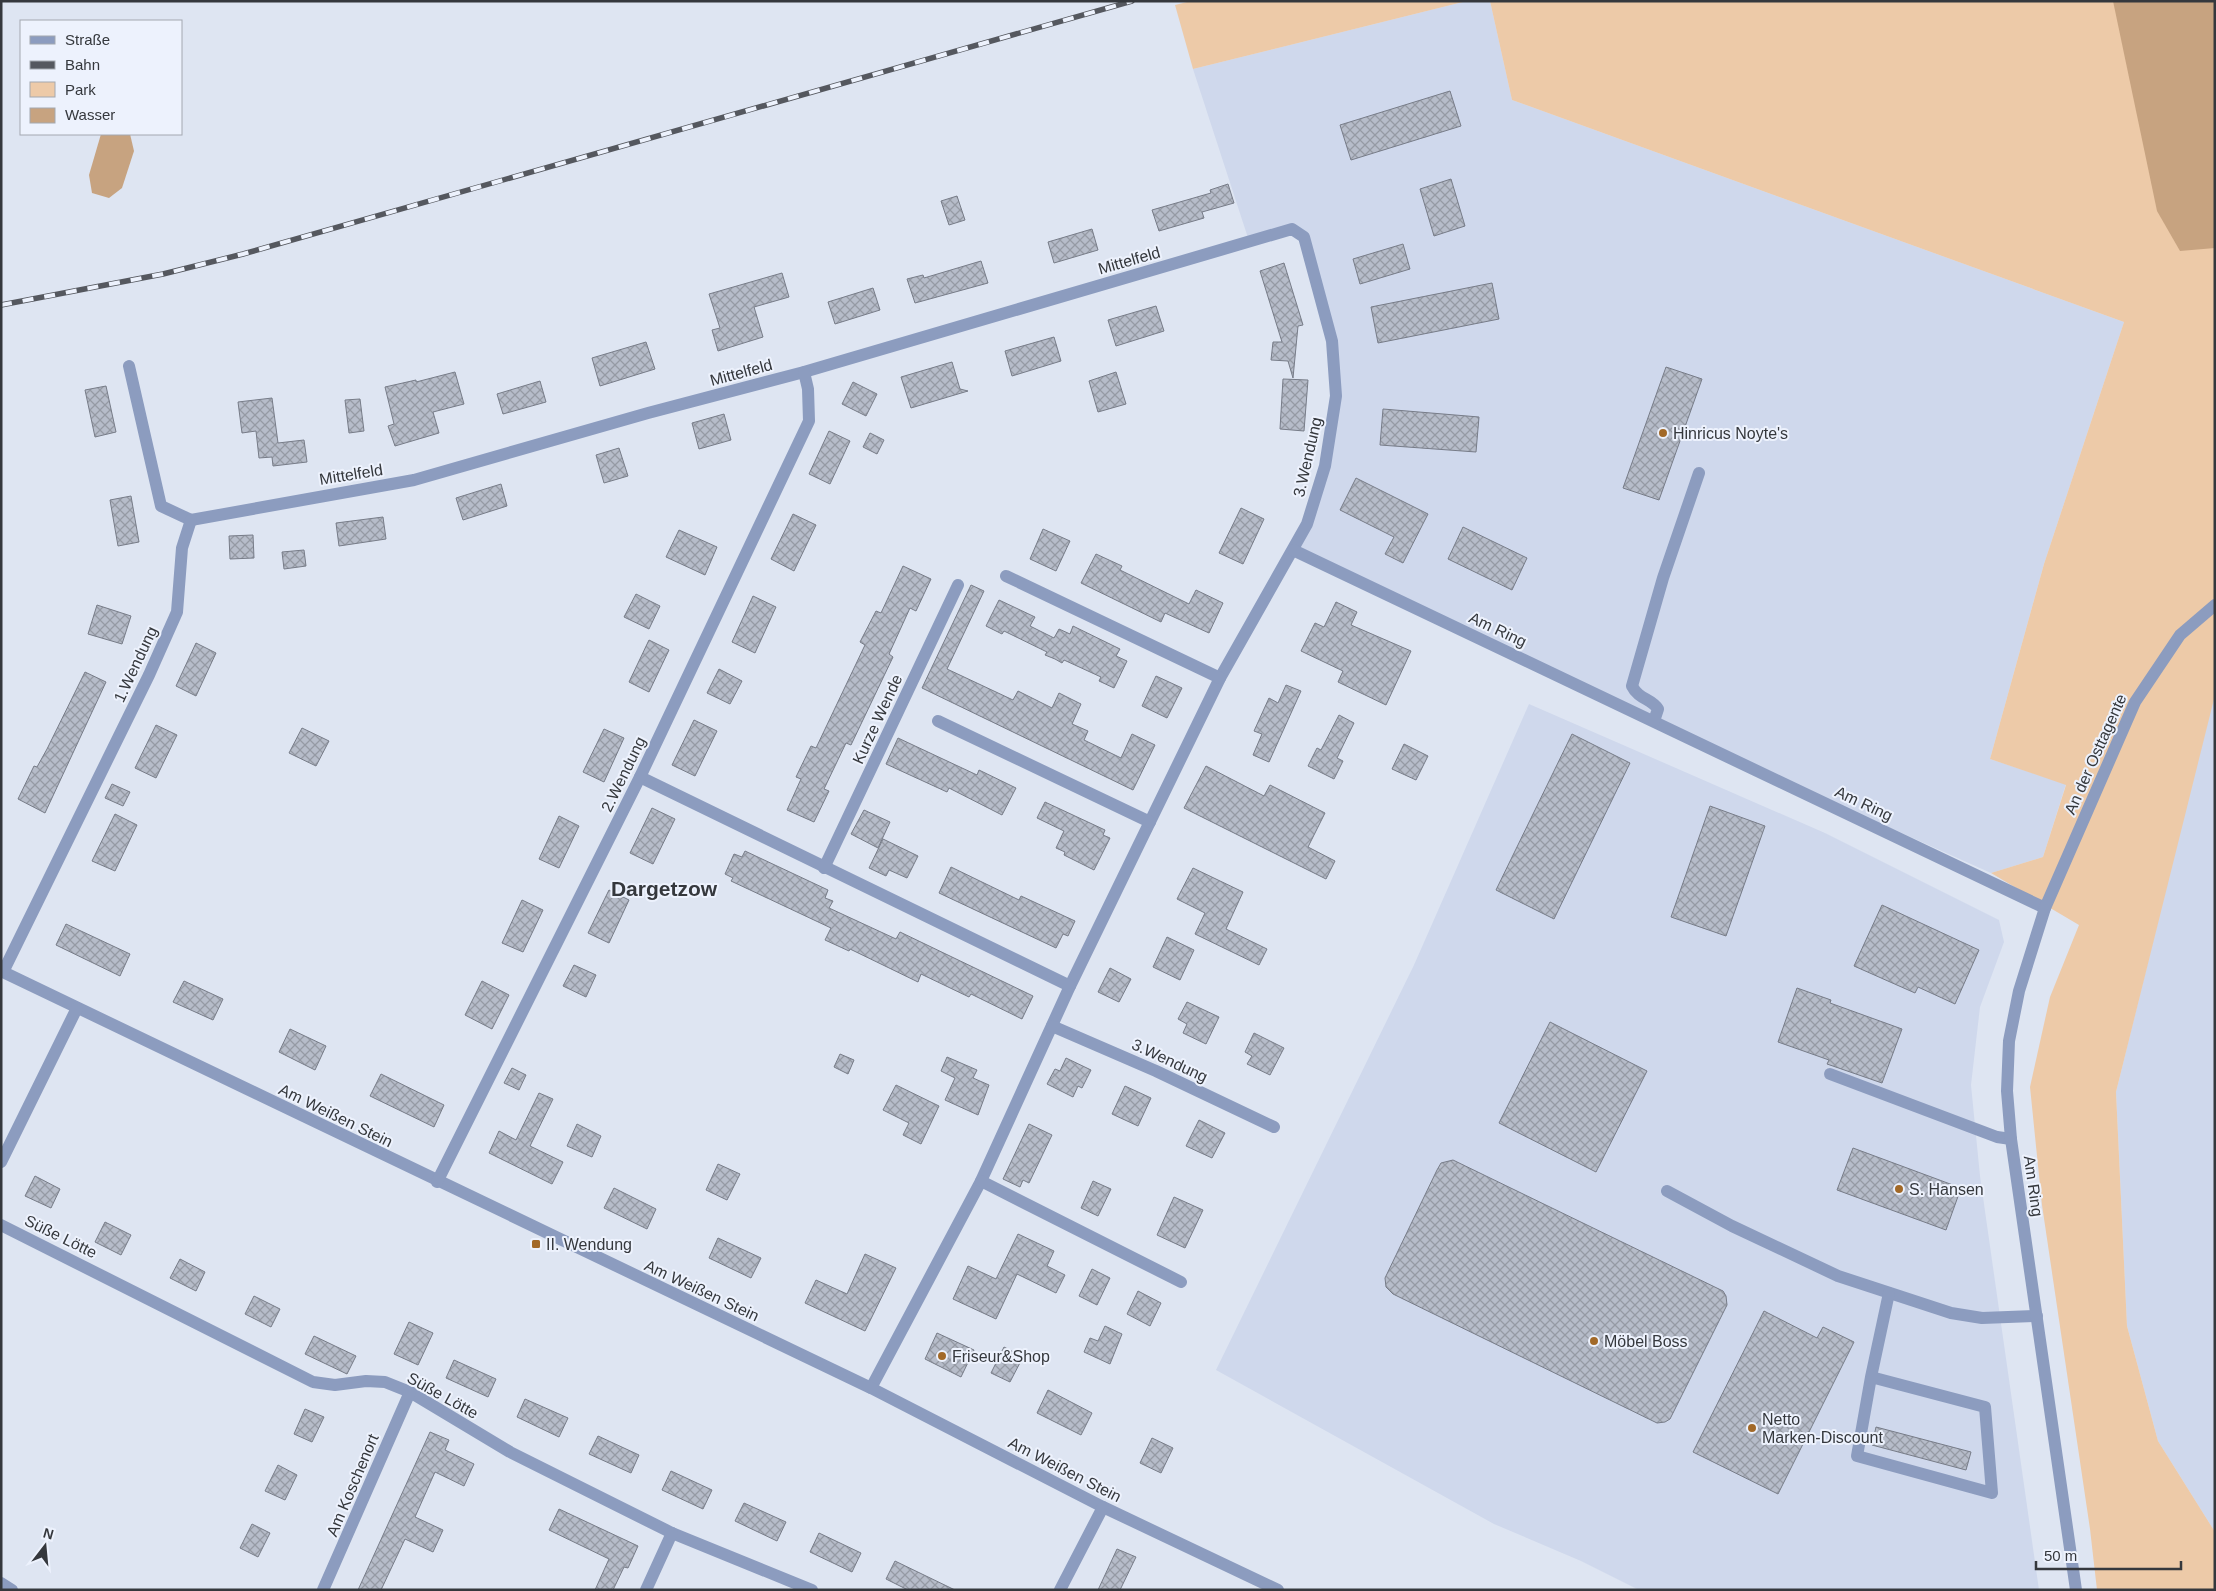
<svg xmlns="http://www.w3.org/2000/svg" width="2216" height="1591" font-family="Helvetica,sans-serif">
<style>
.built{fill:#cfd8ec}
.green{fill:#edcaa8}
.water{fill:#c7a380}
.building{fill:url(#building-cross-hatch);stroke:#777c88}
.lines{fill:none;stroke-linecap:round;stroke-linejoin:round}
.minor{stroke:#8c9cbf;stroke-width:12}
.rail-casing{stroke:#55585f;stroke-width:5.5}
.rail{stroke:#edf2fd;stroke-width:4;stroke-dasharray:11;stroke-linecap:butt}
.poi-dot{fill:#a26928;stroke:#edf2fd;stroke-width:2}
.labels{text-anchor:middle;stroke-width:4;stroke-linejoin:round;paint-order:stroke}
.street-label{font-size:16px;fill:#35383d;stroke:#edf2fd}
.poi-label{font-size:16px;fill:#35383d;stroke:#edf2fd;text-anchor:start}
.district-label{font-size:21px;font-weight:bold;fill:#35383d;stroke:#edf2fd}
</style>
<defs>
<pattern id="building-cross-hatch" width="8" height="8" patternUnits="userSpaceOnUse" patternTransform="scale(1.25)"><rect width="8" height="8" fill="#b6bcc9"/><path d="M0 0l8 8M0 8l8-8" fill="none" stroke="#959aa4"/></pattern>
</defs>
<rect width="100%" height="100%" fill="#dee5f2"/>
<!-- built -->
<g class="built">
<polygon points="1467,1 1490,1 1512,100 2124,322 2044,564 1990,759 2066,784 2043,857 1991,873 1698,742 1293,550 1331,433 1332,341 1304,237 1292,229 1249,241 1193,69"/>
<polygon points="2215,690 2215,1532 2158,1441 2127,1326 2116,1092"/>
<polygon points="1529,704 1825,833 1999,920 2004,942 1980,1007 1971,1085 1980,1176 2039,1590 1639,1590 1581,1561 1494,1524 1216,1370 1414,965"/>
</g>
<!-- green -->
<g class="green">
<polygon points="1191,1 1467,1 1193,69 1175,5"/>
<polygon points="1490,1 2215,1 2215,695 2116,1092 2127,1326 2158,1441 2215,1532 2215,1590 2097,1590 2090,1529 2042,1205 2030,1087 2050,997 2079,925 1991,873 2043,857 2066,785 1990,759 2044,564 2124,322 1512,100"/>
</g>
<!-- water -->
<g class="water">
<polygon points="2113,1 2215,1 2215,248 2180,251 2157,211"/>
<polygon points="101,134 130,134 134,151 122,188 109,198 92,193 89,175"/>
</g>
<!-- building -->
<g class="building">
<polygon points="1450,91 1461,126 1351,160 1340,125"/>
<polygon points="1451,179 1465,226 1434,236 1420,189"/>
<polygon points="1228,184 1234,203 1202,212 1204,218 1159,231 1152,210 1211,193 1210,190"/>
<polygon points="957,196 965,220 949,225 941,201"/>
<polygon points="1092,229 1098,250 1054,263 1048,242"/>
<polygon points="1403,244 1410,269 1360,284 1353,259"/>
<polygon points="981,261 988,283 915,303 907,279 923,275 924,278"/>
<polygon points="1284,263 1303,325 1298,326 1293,378 1288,361 1271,360 1273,342 1282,342 1260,271"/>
<polygon points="782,273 789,297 754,307 763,337 718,351 712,330 720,328 709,294"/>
<polygon points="1492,283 1499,319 1378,343 1371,307"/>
<polygon points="873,288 880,310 835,324 828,302"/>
<polygon points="1156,306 1164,331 1116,346 1108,320"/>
<polygon points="1054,337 1061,361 1012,376 1005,351"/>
<polygon points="646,342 655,369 600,386 592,358"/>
<polygon points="952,362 960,389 968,391 911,408 901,377"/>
<polygon points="1666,367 1702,379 1659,500 1623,488"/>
<polygon points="455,372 464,404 433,412 439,433 395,446 388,426 394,424 385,387 416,380 416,382"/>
<polygon points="1116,372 1126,404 1098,412 1089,381"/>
<polygon points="1283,379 1308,380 1304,431 1280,429"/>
<polygon points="540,381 546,402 503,414 497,394"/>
<polygon points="853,382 877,394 866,416 842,404"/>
<polygon points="106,386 116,432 95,437 85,390"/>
<polygon points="272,398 278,443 304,440 307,462 273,466 272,457 259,458 256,431 242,433 238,402"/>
<polygon points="360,399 364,431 349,433 345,400"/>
<polygon points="1383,409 1479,417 1476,452 1380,445"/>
<polygon points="724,414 731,440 699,449 692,423"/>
<polygon points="829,431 850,441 830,484 809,474"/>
<polygon points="870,433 884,440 877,454 863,447"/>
<polygon points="619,448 628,476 604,483 596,455"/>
<polygon points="1356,478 1428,514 1403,563 1385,554 1394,537 1340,510"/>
<polygon points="501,484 507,506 463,520 456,498"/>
<polygon points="131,496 139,542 118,546 110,500"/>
<polygon points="1241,508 1264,519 1243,564 1219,553"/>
<polygon points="793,514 816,525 794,571 771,559"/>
<polygon points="383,517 386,539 339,546 336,523"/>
<polygon points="1463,527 1527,558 1512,590 1448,559"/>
<polygon points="1043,529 1070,541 1056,571 1030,559"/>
<polygon points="679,530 717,547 705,575 666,557"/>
<polygon points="253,535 254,558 230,559 229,536"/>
<polygon points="304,550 306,566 284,569 282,552"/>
<polygon points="1096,554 1122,566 1120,570 1189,604 1196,590 1223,603 1209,633 1165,613 1161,622 1081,583"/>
<polygon points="903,566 931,579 916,611 910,608 889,654 893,657 851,745 846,743 824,789 829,791 814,822 787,810 801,779 796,777 811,746 816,748 865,645 860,642 876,611 881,613"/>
<polygon points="971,585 984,591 947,669 1013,700 1018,691 1052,708 1059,693 1081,704 1072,724 1088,731 1084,740 1121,758 1132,734 1155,745 1133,790 922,688"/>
<polygon points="636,594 660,606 649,629 624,617"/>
<polygon points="753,596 776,607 755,653 732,642"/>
<polygon points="999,600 1035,617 1030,626 1054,638 1059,629 1070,634 1073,626 1120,649 1116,656 1127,661 1114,688 1099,681 1101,677 1064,660 1062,663 1055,659 1045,655 1047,652 1004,631 1002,634 986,626"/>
<polygon points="1336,602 1357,612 1351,625 1411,651 1386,705 1338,682 1343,671 1301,651 1315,623 1324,627"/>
<polygon points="97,605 131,616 122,644 88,634"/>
<polygon points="649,640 669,650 649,692 629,682"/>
<polygon points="196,643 216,653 196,696 176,686"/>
<polygon points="719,669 742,681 730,704 707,693"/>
<polygon points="85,672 106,682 45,813 18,799 34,766 37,767 47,749"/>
<polygon points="1156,676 1182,688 1167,718 1142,706"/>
<polygon points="1286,685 1301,691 1269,762 1253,755 1262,734 1254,731 1269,698 1278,703"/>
<polygon points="1339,715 1354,723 1337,758 1343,761 1334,779 1308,766 1317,748 1321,750"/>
<polygon points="694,720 717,731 695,776 672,765"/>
<polygon points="156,725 177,735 156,778 135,768"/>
<polygon points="302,728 329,741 316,766 289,753"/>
<polygon points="604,729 624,738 604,782 583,772"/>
<polygon points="1572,734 1630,763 1554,919 1496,890"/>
<polygon points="898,738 977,775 979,770 1016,788 1002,815 949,788 947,792 886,764"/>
<polygon points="1404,744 1428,756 1416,780 1392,769"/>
<polygon points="1206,766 1264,796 1270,785 1325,813 1308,847 1335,861 1326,879 1184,808"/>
<polygon points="112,784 130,792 123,806 105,798"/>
<polygon points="1045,802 1105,830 1103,835 1110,838 1094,870 1064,855 1065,852 1056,848 1064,831 1037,818"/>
<polygon points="1710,806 1765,826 1726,936 1671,917"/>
<polygon points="652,808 675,819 653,864 630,853"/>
<polygon points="864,810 890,822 878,848 851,834"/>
<polygon points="115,814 137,825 115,871 92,861"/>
<polygon points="559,816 579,826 559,868 539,859"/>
<polygon points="883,839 918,856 907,878 889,870 886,876 869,868"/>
<polygon points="745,851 828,890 825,898 833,901 829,908 896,939 900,932 1033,996 1022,1019 971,994 969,997 921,974 918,982 850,949 849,951 825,940 831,928 731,881 733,878 725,874 734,854 742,857"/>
<polygon points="951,867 1019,900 1021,896 1075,921 1068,936 1063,934 1056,948 939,893"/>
<polygon points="1193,868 1243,892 1226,929 1267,949 1259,965 1195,934 1205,913 1177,899"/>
<polygon points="609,890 629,900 609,943 588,933"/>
<polygon points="522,900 543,910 523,952 502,943"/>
<polygon points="1882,905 1979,950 1955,1004 1918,987 1915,993 1854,966"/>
<polygon points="66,924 130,954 120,976 56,945"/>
<polygon points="1167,937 1194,950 1180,980 1153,967"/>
<polygon points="574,965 596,975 586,997 563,986"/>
<polygon points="1110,968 1131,979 1119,1002 1098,992"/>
<polygon points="184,981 223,999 213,1020 173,1002"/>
<polygon points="482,981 509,995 492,1029 465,1015"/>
<polygon points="1797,988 1831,1000 1830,1003 1902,1029 1882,1083 1827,1064 1829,1060 1778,1042"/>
<polygon points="1187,1002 1219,1017 1206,1044 1183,1033 1187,1024 1178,1019"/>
<polygon points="1550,1022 1647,1071 1596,1172 1499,1123"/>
<polygon points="290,1029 326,1046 315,1070 279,1052"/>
<polygon points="1254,1033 1284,1048 1270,1075 1247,1064 1252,1056 1245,1052"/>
<polygon points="840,1054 854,1060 848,1074 834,1067"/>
<polygon points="947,1057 977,1070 973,1078 989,1085 978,1115 945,1100 955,1078 941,1071"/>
<polygon points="1066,1058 1091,1070 1082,1088 1078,1086 1073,1097 1047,1084 1055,1069 1060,1071"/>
<polygon points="512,1068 526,1075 519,1090 504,1083"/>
<polygon points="381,1074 444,1105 434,1127 370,1096"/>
<polygon points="896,1085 939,1106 921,1144 903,1135 909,1123 883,1110"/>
<polygon points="1125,1086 1151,1098 1138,1126 1112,1114"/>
<polygon points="539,1093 553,1099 530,1146 563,1162 552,1184 489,1153 499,1131 516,1140"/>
<polygon points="1199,1120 1225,1133 1212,1158 1186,1146"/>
<polygon points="577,1124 601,1136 592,1157 567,1146"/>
<polygon points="1029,1124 1052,1135 1029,1183 1023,1180 1020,1187 1003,1179"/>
<polygon points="1853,1148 1961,1188 1946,1230 1837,1190"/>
<polygon points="1453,1160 1723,1291 1726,1296 1727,1305 1670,1419 1665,1422 1657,1423 1393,1294 1386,1287 1385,1278 1437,1170 1441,1163"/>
<polygon points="718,1164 740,1174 727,1200 706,1190"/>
<polygon points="35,1176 60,1189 51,1208 25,1196"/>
<polygon points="1093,1181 1111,1189 1098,1216 1081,1208"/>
<polygon points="614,1188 656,1209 647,1229 604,1208"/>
<polygon points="1174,1197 1203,1210 1185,1248 1157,1235"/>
<polygon points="105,1222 131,1235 121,1255 95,1242"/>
<polygon points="1018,1234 1054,1251 1047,1266 1065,1275 1056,1293 1017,1274 996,1319 953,1299 968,1266 996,1279"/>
<polygon points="718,1238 761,1258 751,1278 709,1258"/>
<polygon points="865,1254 896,1268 865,1331 805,1303 816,1280 847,1294"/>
<polygon points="180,1259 205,1272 196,1291 170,1278"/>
<polygon points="1092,1269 1110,1278 1097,1305 1079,1296"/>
<polygon points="1138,1291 1161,1303 1150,1326 1127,1314"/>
<polygon points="254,1296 280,1309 271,1327 245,1314"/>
<polygon points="1764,1311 1817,1338 1823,1327 1854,1342 1778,1494 1693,1452"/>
<polygon points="409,1322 433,1333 418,1365 394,1354"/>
<polygon points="1105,1326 1122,1334 1110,1364 1084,1352 1090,1338 1098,1341"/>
<polygon points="937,1333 974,1350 961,1377 925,1359"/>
<polygon points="314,1336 356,1356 347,1374 305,1354"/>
<polygon points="1004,1347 1023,1357 1010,1382 991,1373"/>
<polygon points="454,1360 496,1379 488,1397 446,1378"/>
<polygon points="1048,1390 1092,1413 1081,1435 1037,1413"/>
<polygon points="525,1399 568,1418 559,1437 517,1417"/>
<polygon points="305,1409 324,1417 312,1442 294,1434"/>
<polygon points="1876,1427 1971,1452 1966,1470 1872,1445"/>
<polygon points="430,1432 449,1440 445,1450 474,1464 464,1486 435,1472 415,1517 443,1530 433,1552 405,1539 381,1590 358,1590"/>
<polygon points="598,1436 639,1455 631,1473 589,1454"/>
<polygon points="1152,1438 1173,1448 1161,1473 1140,1463"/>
<polygon points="278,1465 297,1475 285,1500 265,1491"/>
<polygon points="671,1471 712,1490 703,1509 662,1490"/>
<polygon points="744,1503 786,1522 777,1541 735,1521"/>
<polygon points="559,1509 638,1546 628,1568 624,1567 613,1590 595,1590 609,1559 549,1530"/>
<polygon points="252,1524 270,1533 258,1557 240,1548"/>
<polygon points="819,1533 861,1553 852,1572 810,1552"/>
<polygon points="1117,1549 1136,1557 1120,1590 1098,1590"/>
<polygon points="895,1561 955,1590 908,1590 886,1579"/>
</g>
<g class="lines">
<!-- minor -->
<g class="minor">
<polyline points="129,366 161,506 191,520"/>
<polyline points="191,520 414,480 648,413 804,372 1292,229 1304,237 1332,341 1336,396 1325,466 1307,524 1220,678 1070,986 981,1181 871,1388"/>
<polyline points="1293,550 2045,908"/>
<polyline points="1006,576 1220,678"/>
<polyline points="938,721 1150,822"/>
<path d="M1654 721 1658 709C1651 698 1639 700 1632 686L1663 578 1699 473"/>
<polyline points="640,777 1070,986"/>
<polyline points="824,868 958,585"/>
<polyline points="1,971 871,1388 1103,1507 1278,1590"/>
<polyline points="3,972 149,675 177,612 182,548 191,520"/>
<polyline points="1052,1026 1156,1071 1274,1127"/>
<polyline points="1830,1074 1997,1137 2011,1139"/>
<polyline points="1,1162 77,1008"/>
<polyline points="981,1181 1181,1282"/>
<polyline points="437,1182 640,777 809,421 808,389 804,372"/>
<polyline points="1667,1191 1732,1226 1838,1276 1951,1313 1982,1318 2037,1316"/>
<polyline points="1,1225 313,1382 335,1385 366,1381 385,1382 410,1392 510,1452 672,1533 812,1590"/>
<polyline points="1871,1377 1857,1456 1992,1493 1985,1407 1871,1377 1889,1293"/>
<polyline points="1,1583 12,1590"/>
<polyline points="323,1590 410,1392"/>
<polyline points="646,1590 672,1533"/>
<polyline points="1060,1590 1103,1507"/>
<polyline points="2076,1590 2011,1139 2007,1091 2009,1041 2019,991 2045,908 2135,702 2180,635 2215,605"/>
</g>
<defs>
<polyline id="rail" points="1,305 163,274 243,254 1132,1"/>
</defs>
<!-- rail casing -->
<use href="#rail" class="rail-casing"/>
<!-- rail -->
<use href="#rail" class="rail"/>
</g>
<!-- markers -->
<g class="poi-dot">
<circle cx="1663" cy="433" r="5"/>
<circle cx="1899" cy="1189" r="5"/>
<rect x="531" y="1239" width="10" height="10" rx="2.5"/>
<circle cx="1594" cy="1341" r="5"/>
<circle cx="942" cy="1356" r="5"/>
<circle cx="1752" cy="1428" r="5"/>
</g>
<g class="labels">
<!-- street labels -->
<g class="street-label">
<text transform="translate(1129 260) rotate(-16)" y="6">Mittelfeld</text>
<text transform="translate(741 372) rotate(-15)" y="6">Mittelfeld</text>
<text transform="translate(1307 457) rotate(-77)" y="6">3.Wendung</text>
<text transform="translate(351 474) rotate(-9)" y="6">Mittelfeld</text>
<text transform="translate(1498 629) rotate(25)" y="6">Am Ring</text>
<text transform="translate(135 664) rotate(-65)" y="6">1.Wendung</text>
<text transform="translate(877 719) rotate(-65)" y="6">Kurze Wende</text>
<text transform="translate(2095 754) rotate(-66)" y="6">An der Osttagente</text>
<text transform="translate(623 774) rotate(-64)" y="6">2.Wendung</text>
<text transform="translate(1864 803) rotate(25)" y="6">Am Ring</text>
<text transform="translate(1170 1060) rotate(25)" y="6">3.Wendung</text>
<text transform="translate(336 1115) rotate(26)" y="6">Am Weißen Stein</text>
<text transform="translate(2034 1186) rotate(82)" y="6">Am Ring</text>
<text transform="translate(61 1236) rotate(26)" y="6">Süße Lötte</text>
<text transform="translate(702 1290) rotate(25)" y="6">Am Weißen Stein</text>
<text transform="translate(443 1395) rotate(29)" y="6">Süße Lötte</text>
<text transform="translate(1065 1469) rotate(27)" y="6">Am Weißen Stein</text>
<text transform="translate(352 1485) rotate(-67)" y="6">Am Koschenort</text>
</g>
<!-- poi labels -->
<g class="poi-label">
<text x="1673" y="439">Hinricus Noyte's</text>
<text x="1909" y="1195">S. Hansen</text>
<text x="546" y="1250">II. Wendung</text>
<text x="1604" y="1347">Möbel Boss</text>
<text x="952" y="1362">Friseur&amp;Shop</text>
<text x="1762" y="1425">Netto<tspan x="1762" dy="18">Marken-Discount</tspan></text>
</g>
<!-- district labels -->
<g class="district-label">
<text x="664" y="896">Dargetzow</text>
</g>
</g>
<!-- border -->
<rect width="2216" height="1591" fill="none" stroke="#35383d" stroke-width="5"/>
<!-- legend -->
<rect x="20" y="20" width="162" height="115" fill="#edf2fd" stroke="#a3a8b0"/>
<rect x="30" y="36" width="25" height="8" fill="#8c9cbf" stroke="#a3a8b0"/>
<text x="65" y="45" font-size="15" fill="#35383d">Straße</text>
<rect x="30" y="61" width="25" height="8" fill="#55585f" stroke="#a3a8b0"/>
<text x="65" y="70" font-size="15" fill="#35383d">Bahn</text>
<rect x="30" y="82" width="25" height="15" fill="#edcaa8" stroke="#a3a8b0"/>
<text x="65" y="95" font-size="15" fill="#35383d">Park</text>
<rect x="30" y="108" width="25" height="15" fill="#c7a380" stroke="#a3a8b0"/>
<text x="65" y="120" font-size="15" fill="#35383d">Wasser</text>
<!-- north arrow -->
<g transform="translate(45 1546) rotate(16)" stroke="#edf2fd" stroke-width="4" paint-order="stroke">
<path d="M0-4L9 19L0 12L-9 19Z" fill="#35383d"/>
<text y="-8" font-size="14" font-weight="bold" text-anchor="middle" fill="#35383d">N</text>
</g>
<!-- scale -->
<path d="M2036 1561v8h145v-8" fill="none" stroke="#35383d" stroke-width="2.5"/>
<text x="2044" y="1561" font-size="15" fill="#35383d" stroke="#edf2fd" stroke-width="4" paint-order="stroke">50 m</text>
</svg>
